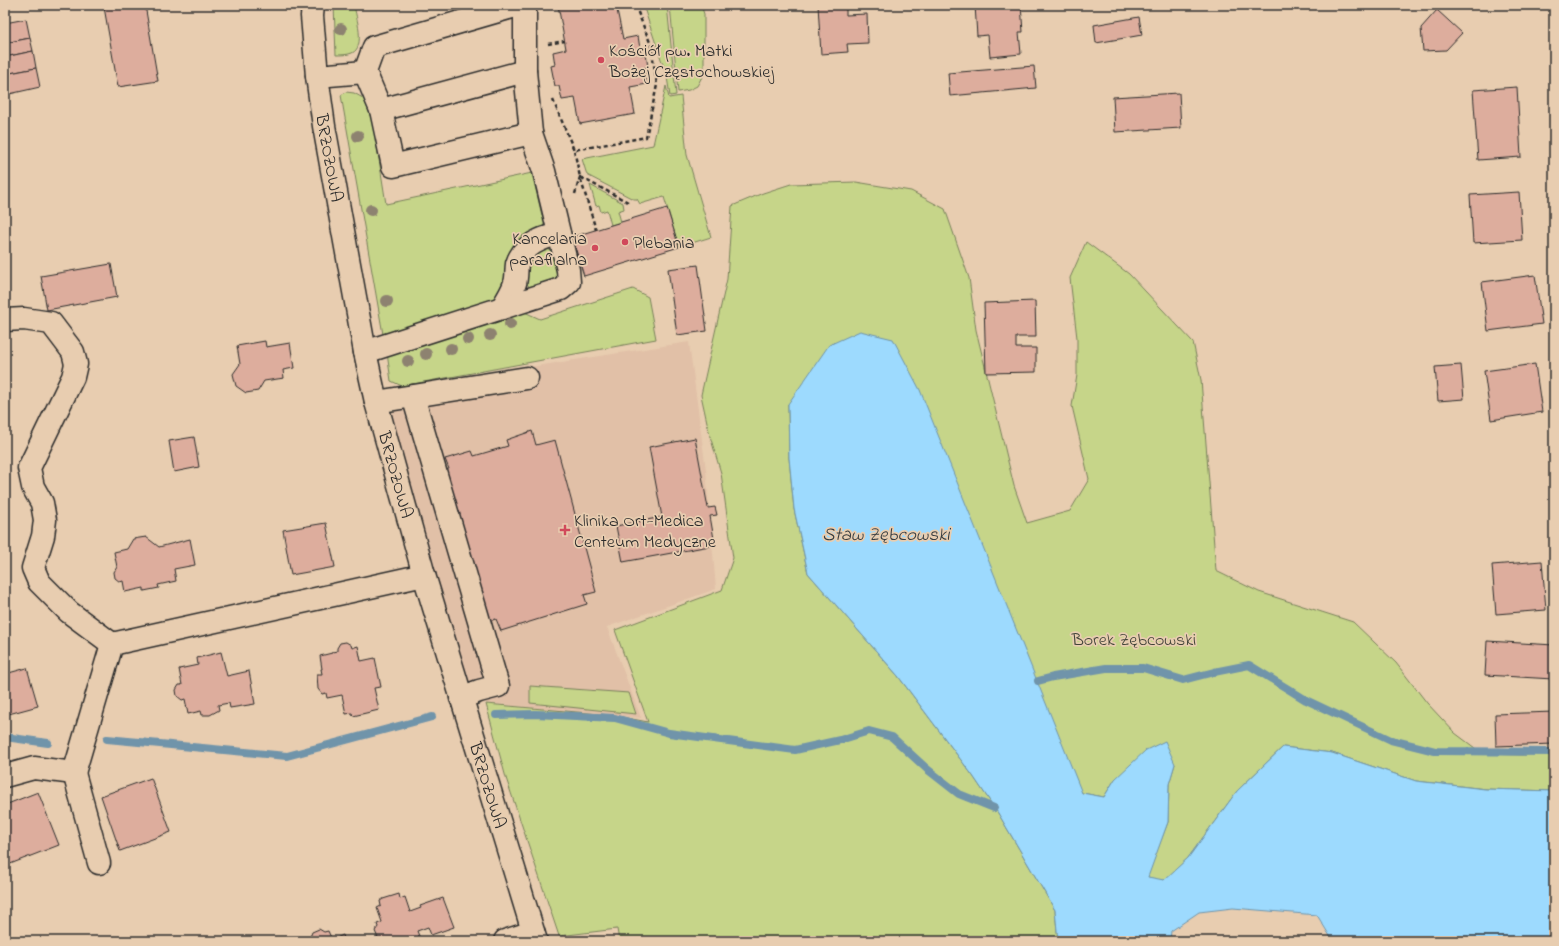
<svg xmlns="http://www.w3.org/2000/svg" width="1559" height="946" font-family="'Indie Flower',sans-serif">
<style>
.built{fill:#e1c0a7}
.green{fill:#c6d589;stroke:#78805a}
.water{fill:#9ddafe;stroke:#6f94aa}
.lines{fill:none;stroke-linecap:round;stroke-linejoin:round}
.stream{stroke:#6f94aa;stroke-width:8}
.building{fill:#ddad9d;stroke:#2b2b2b}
.minor-casing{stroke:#2b2b2b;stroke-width:25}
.path{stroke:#2b2b2b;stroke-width:2.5;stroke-dasharray:4 3;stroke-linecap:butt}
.minor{stroke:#e8cdb0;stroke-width:22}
.tree{fill:#8d826f}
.poi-dot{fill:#d1495b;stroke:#e8cdb0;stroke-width:1.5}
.labels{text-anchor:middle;stroke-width:3.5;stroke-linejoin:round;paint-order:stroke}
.poi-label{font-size:18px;fill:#2b2b2b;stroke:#e8cdb0;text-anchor:start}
.street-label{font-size:18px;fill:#2b2b2b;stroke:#e8cdb0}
.park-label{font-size:18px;fill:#424439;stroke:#e8cdb0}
.water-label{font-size:19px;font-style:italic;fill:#363c40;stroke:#e8cdb0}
</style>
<rect width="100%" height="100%" fill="#e8cdb0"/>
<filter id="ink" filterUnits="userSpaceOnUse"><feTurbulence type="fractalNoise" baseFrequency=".025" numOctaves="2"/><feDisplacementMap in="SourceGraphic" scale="8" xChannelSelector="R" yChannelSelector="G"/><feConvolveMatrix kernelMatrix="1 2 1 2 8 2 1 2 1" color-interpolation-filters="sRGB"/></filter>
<g filter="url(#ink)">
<!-- built -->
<polygon class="built" points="689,342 706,470 716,589 607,627 641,718 472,702 377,391"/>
<!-- green -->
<g class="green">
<path d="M334 5H354C356 17 366 47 352 53 347 55 341 55 336 55Z"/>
<polygon points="643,5 667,5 676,95 670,96 667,77"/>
<polygon points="670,5 701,5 704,14 704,73 697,86 689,90 678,92"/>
<polygon points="666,86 669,98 681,96 687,155 711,237 679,247 664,197 640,204 637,199 633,199 587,175 582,159 653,145"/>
<polygon points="346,92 354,93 370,102 386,204 532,173 544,224 541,232 501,297 384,340 341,95"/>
<polygon points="856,182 911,191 945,209 969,278 976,330 1014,486 1027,523 1070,511 1089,479 1072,406 1077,375 1077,338 1070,278 1086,242 1129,274 1193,342 1201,380 1216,571 1259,592 1353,622 1396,663 1427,703 1455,733 1483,754 1522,755 1554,753 1554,791 1486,789 1416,781 1332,753 1283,747 1237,791 1188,858 1164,881 1147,877 1168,822 1169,784 1175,764 1115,779 1104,797 1082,793 788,404 789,458 794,509 808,573 898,676 973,776 998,813 1055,910 1058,941 619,941 617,929 559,936 506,778 486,704 611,715 648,722 615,630 722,590 733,558 721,473 710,436 701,395 727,279 732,206 763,193 791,184"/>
<polygon points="590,185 623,203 624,209 618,211 621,222 611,225 607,210 601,212 599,205 596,206"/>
<polygon points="542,248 550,250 557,255 560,280 530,288 525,281 525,256"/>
<polygon points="633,289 648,297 656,339 402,386 391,381 387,353 520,310 540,319"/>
<polygon points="530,686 629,693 636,714 530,703"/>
</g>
<!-- water -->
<polygon class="water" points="860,331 893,339 920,390 1082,793 1104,797 1115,779 1146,750 1165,741 1175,764 1169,784 1168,822 1148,877 1164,880 1188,858 1237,791 1283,747 1332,753 1416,781 1485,789 1554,791 1554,941 1333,941 1317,915 1233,908 1199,912 1171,931 1170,941 1058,941 1055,910 998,813 973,776 898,676 808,573 794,509 789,458 788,404 829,345"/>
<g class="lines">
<!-- stream -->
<g class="stream">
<polyline points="1038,681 1053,677 1106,668 1143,668 1183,680 1214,672 1249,665 1306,700 1391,740 1435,751 1554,752"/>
<polyline points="496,715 536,714 615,718 669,733 795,750 840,740 869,731 892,737 927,769 959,794 994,808"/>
<polyline points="5,737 48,743"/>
<polyline points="107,739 287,756 432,717"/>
</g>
</g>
<!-- building -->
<g class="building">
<polygon points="113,5 145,5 158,81 118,87 104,7"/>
<polygon points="558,5 616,5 623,39 638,36 641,55 646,54 648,67 644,68 647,84 630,87 635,114 580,124 575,98 562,100 559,86 555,86 551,66 555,65 553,52 566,49"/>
<polygon points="818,5 846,5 846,15 867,14 868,43 847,44 848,52 821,54"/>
<polygon points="975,5 1021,5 1023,32 1019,32 1021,54 990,57 988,35 977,36"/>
<polygon points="1437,10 1462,33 1446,50 1423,51 1421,28"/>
<polygon points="1139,17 1142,35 1096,43 1094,25"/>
<polygon points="26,19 30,38 5,43 5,23"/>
<polygon points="30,38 33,51 5,57 5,43"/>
<polygon points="33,51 36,68 5,74 5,57"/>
<polygon points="1034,66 1036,88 950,96 948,73"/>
<polygon points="36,68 40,87 5,95 5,74"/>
<polygon points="1517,87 1521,157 1478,160 1473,90"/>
<polygon points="1179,93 1181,128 1115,132 1113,97"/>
<polygon points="1519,192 1522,240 1473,243 1470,195"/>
<polygon points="667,208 679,247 584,276 572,237"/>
<polygon points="111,264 117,297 47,310 41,276"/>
<polygon points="698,265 707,331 677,335 668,269"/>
<polygon points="1535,275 1542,324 1488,331 1482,282"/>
<polygon points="1035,301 1036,337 1016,337 1016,348 1036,348 1036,372 986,373 984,303"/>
<polygon points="265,341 266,347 290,343 294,368 283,370 284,378 264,381 258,391 246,393 236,386 233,374 240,364 237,346"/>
<polygon points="1535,364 1542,412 1491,420 1484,371"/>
<polygon points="1461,365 1464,399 1438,401 1435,367"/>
<polygon points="532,431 536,445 555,440 596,592 584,595 587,604 501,631 496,619 485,622 444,470 449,469 445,459 472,451 474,456 508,446 506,440"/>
<polygon points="194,437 199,467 174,472 169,441"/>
<polygon points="695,438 708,508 715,507 717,515 710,516 715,545 623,562 616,526 662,517 649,447"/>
<polygon points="326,523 335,567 291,575 283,530"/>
<polygon points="146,537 159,547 190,539 195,565 174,569 176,581 158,585 159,588 144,591 144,588 125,592 123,581 120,582 115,578 114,572 117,567 114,552 127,549 133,539"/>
<polygon points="1542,561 1546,610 1496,614 1492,565"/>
<polygon points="1487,641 1554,645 1553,679 1485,675"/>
<polygon points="346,642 351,645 352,648 358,646 361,661 375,658 381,687 374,688 379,710 353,716 352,713 346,714 342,695 327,698 326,693 322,694 318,689 317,674 322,674 321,669 322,669 320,656 332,653 332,652 337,651 337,648 340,643"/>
<polygon points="221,652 227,676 249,671 255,704 230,708 229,703 218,705 219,710 210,715 202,715 201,711 188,714 185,699 182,700 177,696 176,690 179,685 182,685 179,669 198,665 197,658"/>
<polygon points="27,668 38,706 5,715 5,674"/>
<polygon points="1554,712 1554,744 1496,746 1495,714"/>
<polygon points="151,778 171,832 120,851 101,796"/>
<polygon points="38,792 59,845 5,866 5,805"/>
<polygon points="399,894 400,899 405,897 410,912 421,908 420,906 443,898 454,927 431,935 428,927 417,931 421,941 379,941 375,931 378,927 377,924 382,922 377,908 381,906 380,901 383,899"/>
<polygon points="319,929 324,932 328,931 332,940 343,935 345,941 307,941 306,939 310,937 312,932"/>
</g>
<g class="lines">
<defs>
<g id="minor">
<path id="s1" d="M313 5 312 16 317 76 324 126 365 352 376 402 424 575 536 941"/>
<polyline points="519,5 374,47 365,72 381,110 393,166 531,133"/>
<polyline points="317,76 365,72"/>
<polyline points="381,110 525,71"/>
<path d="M502 308C507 300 512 292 515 283 517 277 516 270 517 264 523 245 541 238 559 234"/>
<polyline points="5,320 24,319 51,323 73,352 76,364 73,377 29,468 33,487 42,503 45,520 43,536 33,568 39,582 69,612 112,644"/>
<polyline points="365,352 561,289 569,282 568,270 544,171 531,133 525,71 525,5"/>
<polyline points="413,396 498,686 479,691 461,698"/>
<polyline points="376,402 527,378"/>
<polyline points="74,773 99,863"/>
<polyline points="5,776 34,768 74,773 112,644 424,575"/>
<polyline points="505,941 533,932"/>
</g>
</defs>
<!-- minor casing -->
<use href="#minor" class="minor-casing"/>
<!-- path -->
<g class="path">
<polyline points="548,44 565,41"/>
<polyline points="553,100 574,150"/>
<polyline points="575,194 580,177 596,230"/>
<polyline points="628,202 580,177 574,150 646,137 657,85 651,45 635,5"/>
</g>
<!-- minor -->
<use href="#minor" class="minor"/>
</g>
<!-- trees -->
<g class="tree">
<circle cx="341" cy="29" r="6"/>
<circle cx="358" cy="136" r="6"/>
<circle cx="371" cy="210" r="6"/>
<circle cx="387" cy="301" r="6"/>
<circle cx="510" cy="324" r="6"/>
<circle cx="490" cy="335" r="6"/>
<circle cx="468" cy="339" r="6"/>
<circle cx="451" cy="349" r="6"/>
<circle cx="426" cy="354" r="6"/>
<circle cx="408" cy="361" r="6"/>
</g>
</g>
<!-- markers -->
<g class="poi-dot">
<circle cx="601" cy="60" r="4"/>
<circle cx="625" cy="242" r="4"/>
<circle cx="595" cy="248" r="4"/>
<path d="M563 524h4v4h4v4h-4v4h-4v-4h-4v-4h4z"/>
</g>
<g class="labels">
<!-- poi labels -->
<g class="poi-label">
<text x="609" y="56">Kościół pw. Matki<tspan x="609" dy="21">Bożej Częstochowskiej</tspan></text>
<text x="587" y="244" text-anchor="end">Kancelaria<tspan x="587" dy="21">parafialna</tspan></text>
<text x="633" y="248">Plebania</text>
<text x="574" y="526">Klinika Ort-Medica<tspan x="574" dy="21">Centeum Medyczne</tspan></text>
</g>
<!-- street labels -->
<g class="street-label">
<text dy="6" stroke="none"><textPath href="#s1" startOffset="154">BRZOZOWA</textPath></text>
<text dy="6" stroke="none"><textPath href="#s1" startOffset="478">BRZOZOWA</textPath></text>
<text dy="6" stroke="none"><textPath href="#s1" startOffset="802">BRZOZOWA</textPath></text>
</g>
<!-- park labels -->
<g class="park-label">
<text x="1134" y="645">Borek Zębcowski</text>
</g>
<!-- water labels -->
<g class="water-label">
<text x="886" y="540">Staw Zębcowski</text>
</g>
</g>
<!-- margin -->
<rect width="1559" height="946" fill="none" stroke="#e8cdb0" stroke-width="20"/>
<rect x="10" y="10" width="1539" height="926" fill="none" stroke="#2b2b2b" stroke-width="1.5" filter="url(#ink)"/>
</svg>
